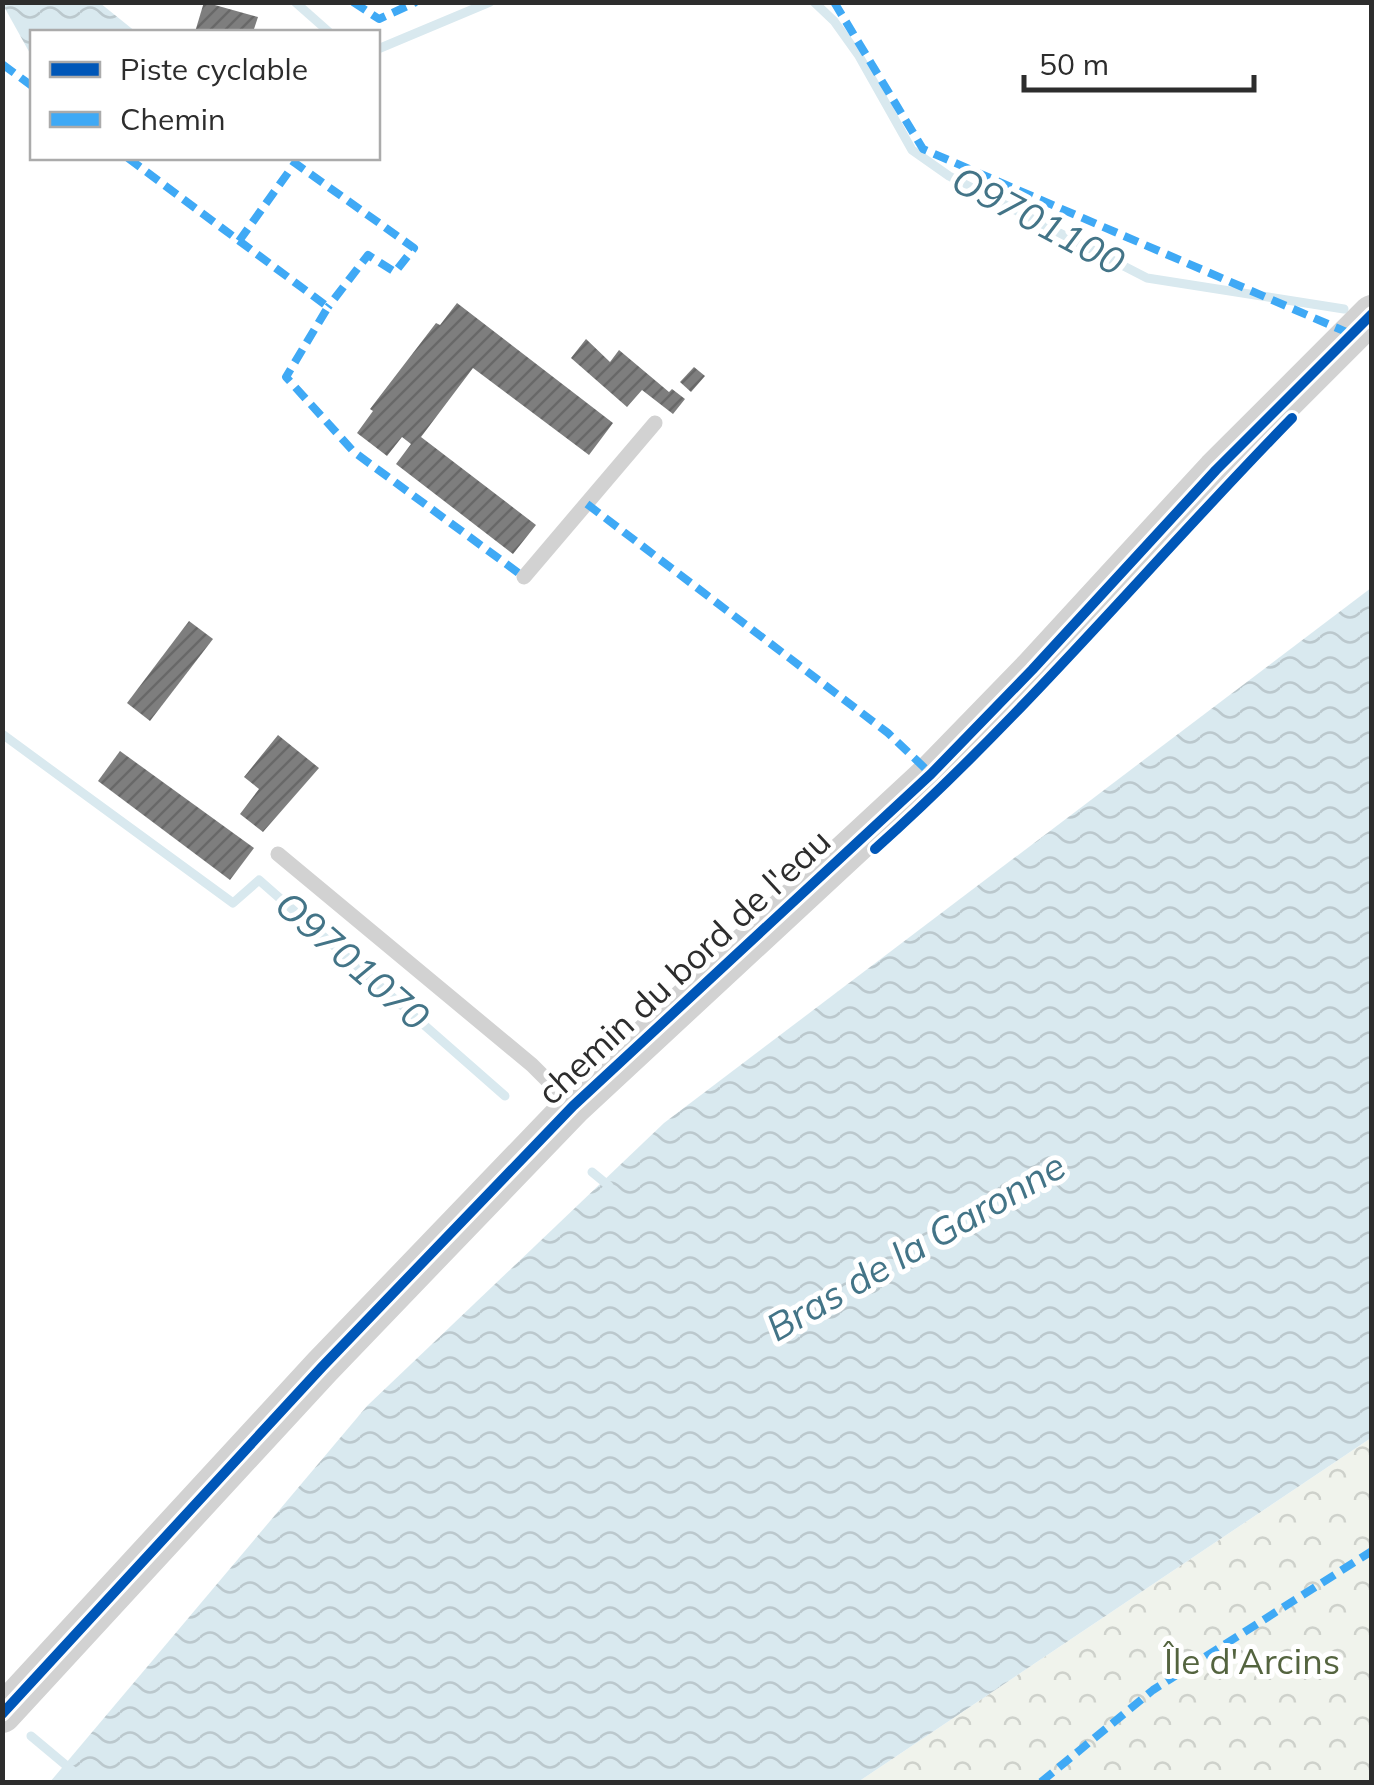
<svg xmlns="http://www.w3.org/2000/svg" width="1374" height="1785" font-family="Mulish,sans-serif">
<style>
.forest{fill:url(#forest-crowns)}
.water{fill:url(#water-waves)}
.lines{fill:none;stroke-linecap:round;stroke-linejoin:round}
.stream{stroke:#d9e9ef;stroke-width:9}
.building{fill:url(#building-hatch)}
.service{stroke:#d2d2d2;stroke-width:15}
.tertiary{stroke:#d2d2d2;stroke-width:38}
.quiet{stroke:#3fa9f5;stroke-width:8;stroke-dasharray:15 8;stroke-linecap:butt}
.cycleway-casing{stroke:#fff;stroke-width:16}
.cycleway{stroke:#0057b8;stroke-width:10}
.labels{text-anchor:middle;stroke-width:10;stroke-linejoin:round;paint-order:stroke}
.street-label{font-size:35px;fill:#2d2d2d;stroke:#fff}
.park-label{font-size:35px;fill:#54643f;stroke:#fff}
.water-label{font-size:38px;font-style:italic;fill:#437487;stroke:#fff}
</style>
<defs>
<pattern id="forest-crowns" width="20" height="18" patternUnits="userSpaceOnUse" patternTransform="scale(2.5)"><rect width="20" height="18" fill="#f0f3ec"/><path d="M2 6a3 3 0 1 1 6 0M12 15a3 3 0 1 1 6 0" fill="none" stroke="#ced1cb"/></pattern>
<pattern id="water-waves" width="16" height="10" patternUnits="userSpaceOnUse" patternTransform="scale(2.5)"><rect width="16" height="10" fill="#d9e9ef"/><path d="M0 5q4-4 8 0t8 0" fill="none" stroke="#bbc8cd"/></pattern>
<pattern id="building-hatch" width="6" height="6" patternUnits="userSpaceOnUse" patternTransform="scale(2.5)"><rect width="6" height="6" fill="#7e7e7e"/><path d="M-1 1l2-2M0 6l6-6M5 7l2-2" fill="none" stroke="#686868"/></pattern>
</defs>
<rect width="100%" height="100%" fill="#fff"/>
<!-- forest -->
<polygon class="forest" points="1371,1438 1371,1782 858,1782"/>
<!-- water -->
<g class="water">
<polygon points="2,3 100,3 136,32 32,32 32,57"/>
<polygon points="1371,588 1371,1438 858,1782 50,1782 367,1406 664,1123"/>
</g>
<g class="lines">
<!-- stream -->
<g class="stream">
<polyline points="295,2 329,32"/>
<polyline points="814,2 834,21 859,56 912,150 949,176 1147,278 1344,309"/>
<polyline points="378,49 490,2"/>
<polyline points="2,734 233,903 259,880 505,1096"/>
<polyline points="592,1172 609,1186"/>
<polyline points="31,1736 86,1782"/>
</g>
</g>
<!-- building -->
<g class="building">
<polygon points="204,2 258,17 253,32 195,32"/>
<polygon points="457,303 613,423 589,455 473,368 421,437 536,525 513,554 396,464 411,444 402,437 387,456 357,433 373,411 370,409 436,323 440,325"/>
<polygon points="586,339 610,362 619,350 669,392 672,389 685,399 673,414 642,390 627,407 571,358"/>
<polygon points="694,367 705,376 691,392 680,382"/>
<polygon points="189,621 213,639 150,721 127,703"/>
<polygon points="278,735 319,768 263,832 240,814 259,789 244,777"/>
<polygon points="120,751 254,848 230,880 98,781"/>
<polygon points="602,1037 611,1047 599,1057 591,1047"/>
</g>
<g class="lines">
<!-- service -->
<g class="service">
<polyline points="524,577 655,423"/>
<polyline points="278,854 532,1065 573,1106"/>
</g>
<!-- tertiary -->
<polyline class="tertiary" points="2,1714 322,1367 573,1106 931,774 1032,670 1216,470 1372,314"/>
<!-- quiet -->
<g class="quiet">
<polyline points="353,2 379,19 416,2"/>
<polyline points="834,2 923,149 1351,334"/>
<polyline points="2,64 32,86"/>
<polyline points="128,158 328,307 286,377 354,452 524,577"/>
<polyline points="239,241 295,163 414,248 395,272 368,255 328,307"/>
<polyline points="587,504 888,733 931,774"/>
<polyline points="1041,1782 1153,1690 1372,1551"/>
</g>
<defs>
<g id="cycleway">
<path d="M875 849C1025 715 1152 561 1292 418"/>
<polyline points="2,1714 322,1367 573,1106 931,774 1032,670 1216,470 1372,314"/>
</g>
</defs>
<!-- cycleway casing -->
<use href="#cycleway" class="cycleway-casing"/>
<!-- cycleway -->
<use href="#cycleway" class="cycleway"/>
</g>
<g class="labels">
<!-- street labels -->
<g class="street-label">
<text transform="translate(684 967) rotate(-43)" y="12">chemin du bord de l'eau</text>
</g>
<!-- park labels -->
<g class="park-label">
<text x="1252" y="1674">Île d'Arcins</text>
</g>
<!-- water labels -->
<g class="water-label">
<text transform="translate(1038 221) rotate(28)" y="13">O9701100</text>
<text transform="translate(352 961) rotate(41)" y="13">O9701070</text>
<text transform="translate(916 1247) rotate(-30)" y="13">Bras de la Garonne</text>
</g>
</g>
<!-- border -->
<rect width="1374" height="1785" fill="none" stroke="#2d2d2d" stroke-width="10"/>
<!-- legend -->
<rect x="30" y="30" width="350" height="130" fill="#ffffff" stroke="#ababab" stroke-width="2.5"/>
<rect x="50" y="62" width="50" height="15" fill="#0057b8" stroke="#ababab" stroke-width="2.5"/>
<text x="120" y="80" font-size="30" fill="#2d2d2d">Piste cyclable</text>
<rect x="50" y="112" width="50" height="15" fill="#3fa9f5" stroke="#ababab" stroke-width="2.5"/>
<text x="120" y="130" font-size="30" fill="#2d2d2d">Chemin</text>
<!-- scale -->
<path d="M1024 75v15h230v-15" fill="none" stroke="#2d2d2d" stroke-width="5"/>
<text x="1039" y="75" font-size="30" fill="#2d2d2d" stroke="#ffffff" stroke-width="8" paint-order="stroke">50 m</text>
</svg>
